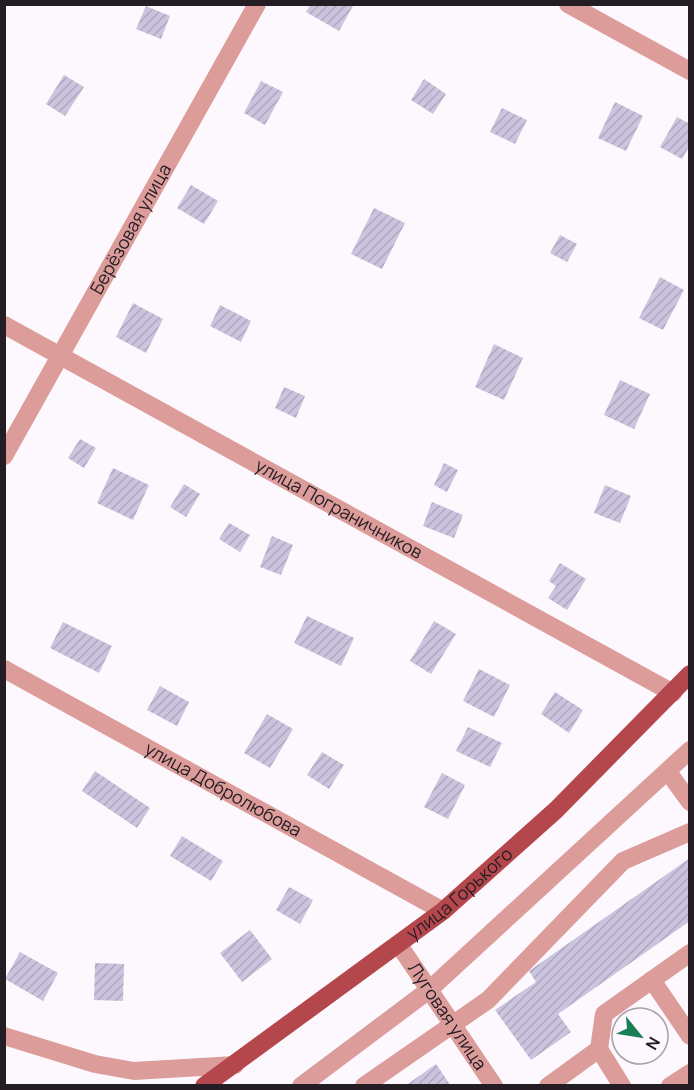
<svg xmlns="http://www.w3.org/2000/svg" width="694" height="1090" font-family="Manrope,sans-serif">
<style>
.building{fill:url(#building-hatch)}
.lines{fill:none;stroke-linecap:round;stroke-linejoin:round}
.minor{stroke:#db9c9a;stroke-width:18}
.major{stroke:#b4474c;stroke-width:18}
.labels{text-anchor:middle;stroke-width:4.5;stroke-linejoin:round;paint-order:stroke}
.street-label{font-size:18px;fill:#251d24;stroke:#fdf8fd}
</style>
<defs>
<pattern id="building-hatch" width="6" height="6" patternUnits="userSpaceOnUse" patternTransform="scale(1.5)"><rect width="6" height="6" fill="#cbc4de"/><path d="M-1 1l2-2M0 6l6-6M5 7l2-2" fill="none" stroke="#aea8be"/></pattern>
</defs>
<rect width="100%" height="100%" fill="#fdf8fd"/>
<!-- building -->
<g class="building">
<polygon points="311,4 354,4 339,31 306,12"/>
<polygon points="146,6 170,16 161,39 136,29"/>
<polygon points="64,75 84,87 65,116 46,104"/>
<polygon points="424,79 446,94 433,114 411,100"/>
<polygon points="261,81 283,92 265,125 244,113"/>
<polygon points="615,102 643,116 626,151 598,138"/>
<polygon points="502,108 527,120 515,144 490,132"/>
<polygon points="677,117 690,124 690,145 682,159 660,147"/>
<polygon points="191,185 218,201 204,224 177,208"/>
<polygon points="374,208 405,223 382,269 351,254"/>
<polygon points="560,235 577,244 567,262 550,253"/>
<polygon points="660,277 684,290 663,330 639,318"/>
<polygon points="133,303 163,319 146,353 116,337"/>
<polygon points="220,305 251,321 241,342 210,326"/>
<polygon points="494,344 523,358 504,400 475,387"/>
<polygon points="620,380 650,394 634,429 604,415"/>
<polygon points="284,387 305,396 296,418 275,408"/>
<polygon points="80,439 96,448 84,468 68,458"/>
<polygon points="444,463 458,470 447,492 434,485"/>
<polygon points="113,468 149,485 133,520 97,503"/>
<polygon points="184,484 200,494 186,517 170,507"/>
<polygon points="605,485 631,496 620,523 594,513"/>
<polygon points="432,502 463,515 454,538 423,526"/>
<polygon points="229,523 250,535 240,552 219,539"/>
<polygon points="272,536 293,545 281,575 260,567"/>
<polygon points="560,563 586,579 567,610 548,598 556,586 549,581"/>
<polygon points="307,616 354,638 341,666 294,643"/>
<polygon points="434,621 456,634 431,674 410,661"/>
<polygon points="63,622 112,646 99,673 50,648"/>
<polygon points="479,669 510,685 494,717 463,701"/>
<polygon points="160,686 189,702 177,726 147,710"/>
<polygon points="555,692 583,710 569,733 541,714"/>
<polygon points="267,714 293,729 270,768 244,753"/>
<polygon points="468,727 502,743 490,767 456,751"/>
<polygon points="322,752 344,765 329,789 307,775"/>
<polygon points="95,771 150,808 137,828 82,791"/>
<polygon points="442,773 465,785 448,819 424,807"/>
<polygon points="182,836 223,861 211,881 170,856"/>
<polygon points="690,858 690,921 558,1014 571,1032 531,1060 495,1010 536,982 529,971"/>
<polygon points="289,887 313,900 300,924 276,910"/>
<polygon points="250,930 272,959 242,982 220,953"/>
<polygon points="20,952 58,973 43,1001 5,979"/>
<polygon points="95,963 124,964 123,1001 94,1000"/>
<polygon points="436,1064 451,1086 405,1086"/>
</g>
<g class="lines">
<!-- minor -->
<g class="minor">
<polyline points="568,4 690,71"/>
<path id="s1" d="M4 325 673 693"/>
<path id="s2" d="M4 456 257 4"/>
<path id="s3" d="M4 669 443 911"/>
<polyline points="668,772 690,802"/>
<path id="s4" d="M399 945 494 1086"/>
<polyline points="652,980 690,1036"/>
<polyline points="4,1036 95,1064 134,1071 235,1065"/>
<polyline points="599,1049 622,1086"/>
<polyline points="301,1086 429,990 690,750"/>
<polyline points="364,1086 488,1000 623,861 690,832"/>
<polyline points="548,1086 599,1049 604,1014 690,953"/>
<polyline points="670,1086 690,1073"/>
</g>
<!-- major -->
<path class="major" id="s5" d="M204 1086 443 911 556 810 690 674"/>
</g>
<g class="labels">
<!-- street labels -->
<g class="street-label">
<text dy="6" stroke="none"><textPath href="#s2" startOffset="260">Берёзовая улица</textPath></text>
<text dy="6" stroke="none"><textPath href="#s1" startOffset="382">улица Пограничников</textPath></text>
<text dy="6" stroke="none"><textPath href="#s3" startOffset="250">улица Добролюбова</textPath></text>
<text dy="6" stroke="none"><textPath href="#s5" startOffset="320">улица Горького</textPath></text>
<text dy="6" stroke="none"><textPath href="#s4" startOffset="86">Луговая улица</textPath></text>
</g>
</g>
<!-- border -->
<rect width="694" height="1090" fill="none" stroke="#251d24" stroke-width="12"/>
<!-- north arrow -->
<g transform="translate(640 1036) rotate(120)"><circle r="28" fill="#fdf8fd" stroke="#a7a0a6" stroke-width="1.5"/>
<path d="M0-4.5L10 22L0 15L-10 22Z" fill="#1a7e56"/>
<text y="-9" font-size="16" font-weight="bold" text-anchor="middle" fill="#251d24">N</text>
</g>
</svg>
